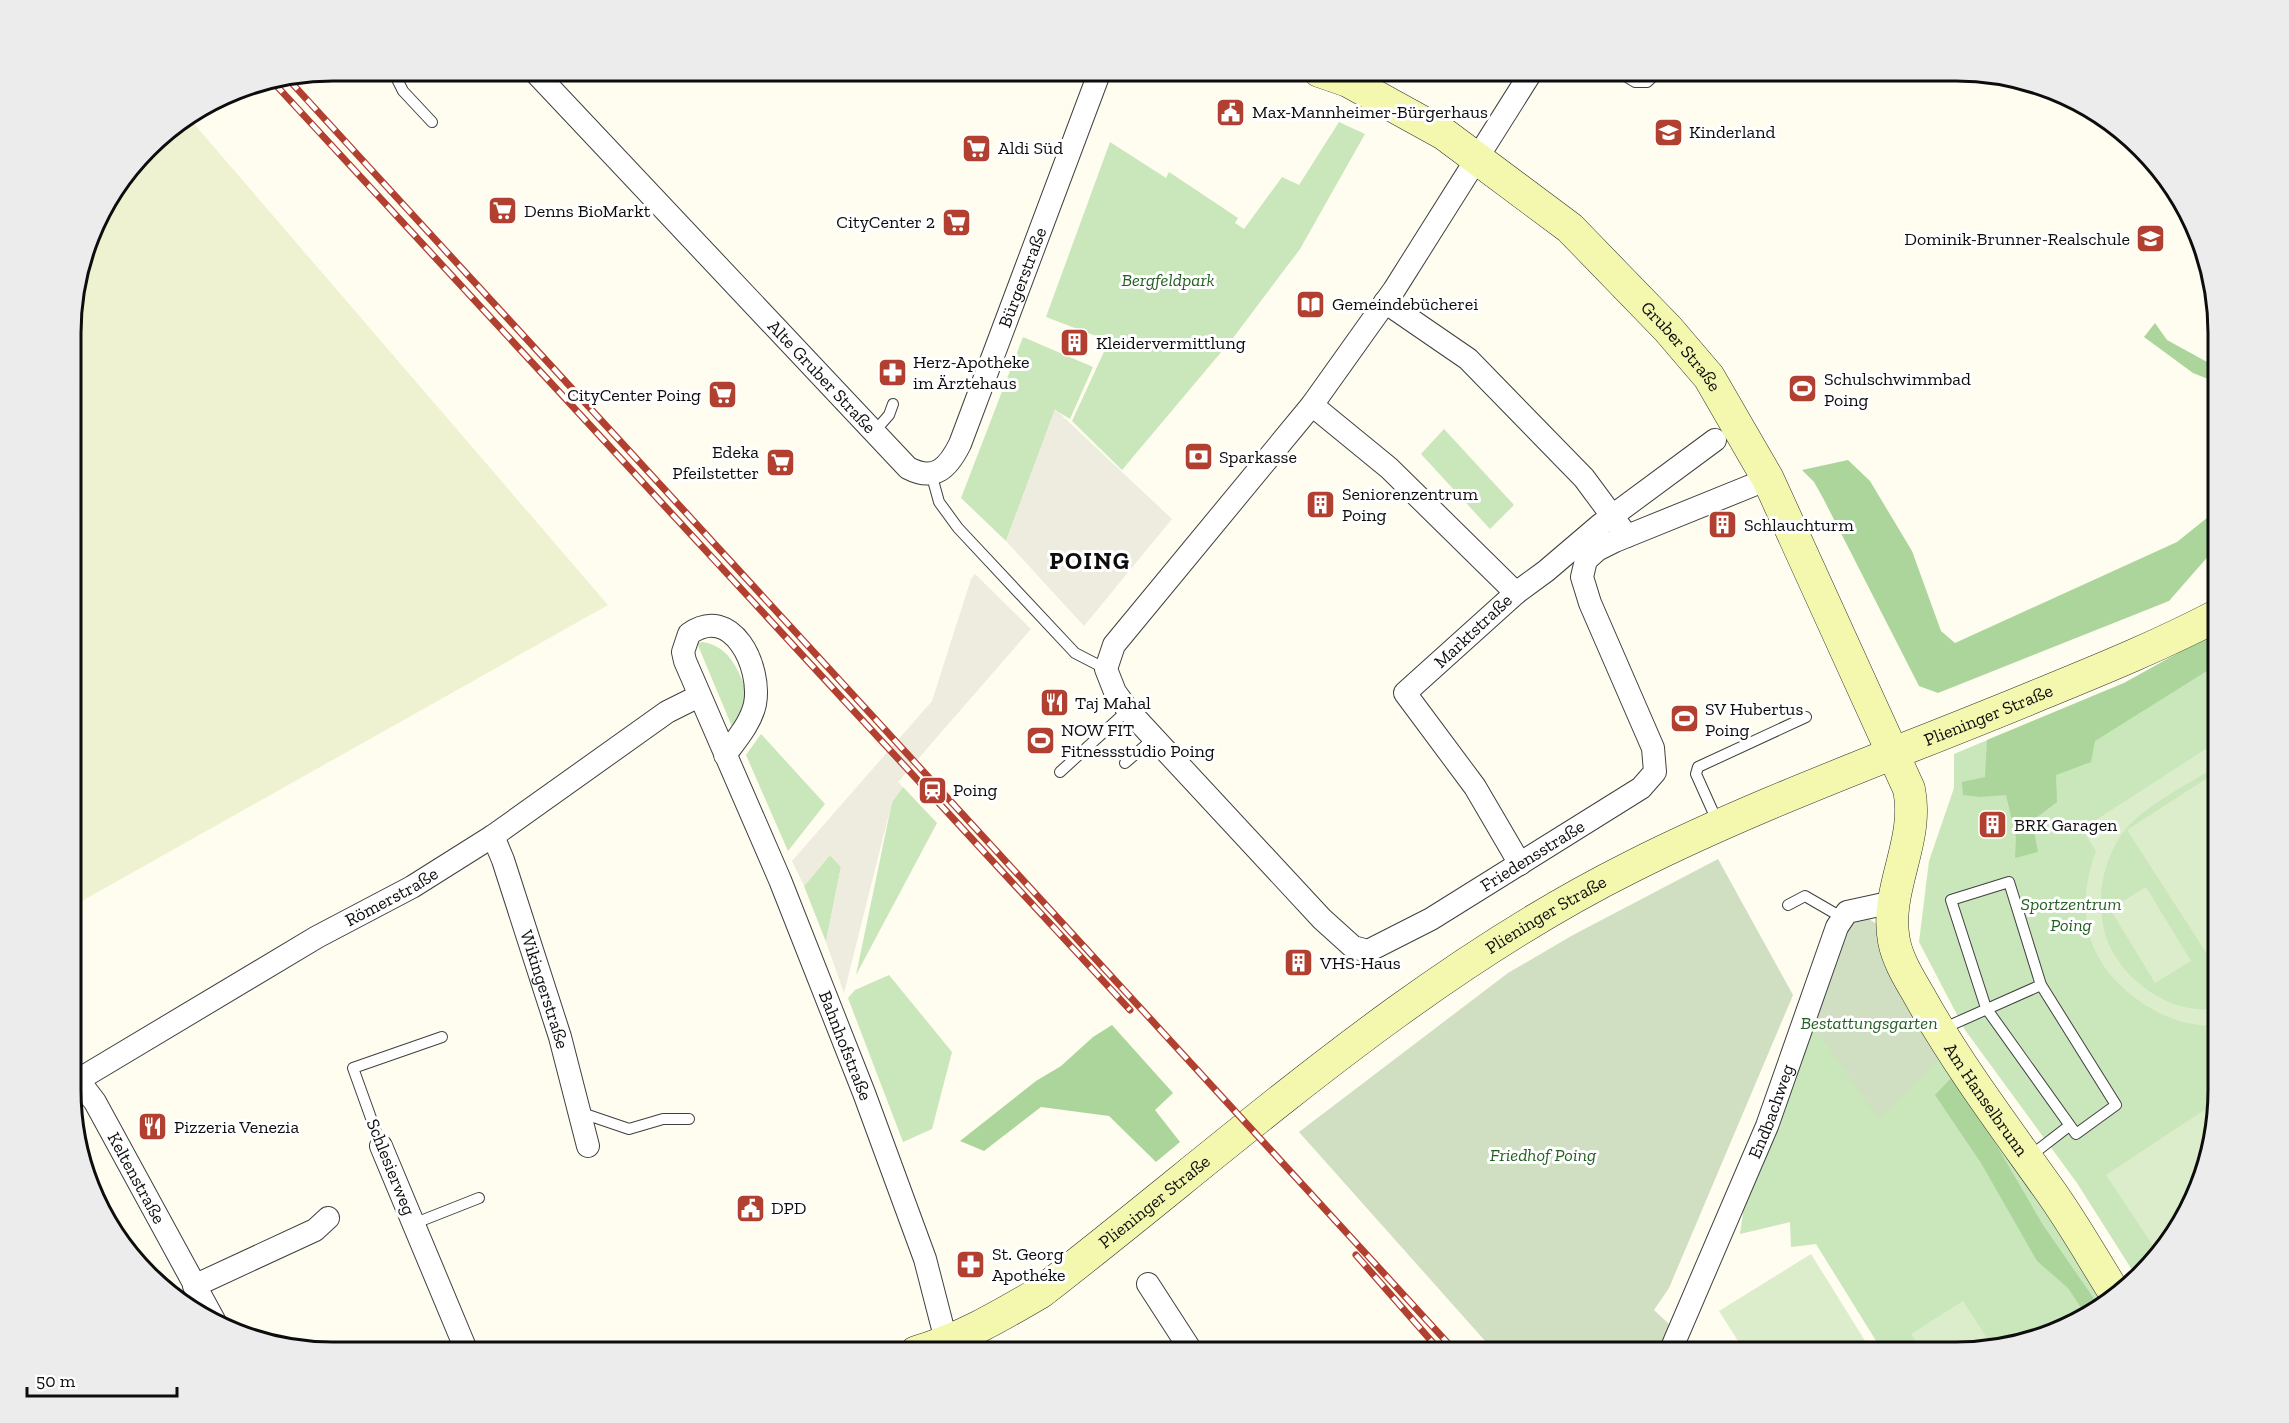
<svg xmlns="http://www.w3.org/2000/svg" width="2289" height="1423" font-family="'Zilla Slab',serif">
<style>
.farmland{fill:#eff2d1}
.green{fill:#cae6bb}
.forest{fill:#acd59c}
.cemetery{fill:#d0dec2}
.pitch{fill:#dcedcc}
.plaza{fill:#edecdf}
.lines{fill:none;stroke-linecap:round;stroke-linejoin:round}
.lane-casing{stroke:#404040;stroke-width:12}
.street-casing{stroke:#404040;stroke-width:24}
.secondary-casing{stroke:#2f2f2f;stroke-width:33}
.lane{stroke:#fff;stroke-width:10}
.street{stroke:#fff;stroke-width:22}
.secondary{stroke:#f4f8af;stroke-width:32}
.rail-casing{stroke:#b24031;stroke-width:7}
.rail{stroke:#fff;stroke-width:4.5;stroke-dasharray:14;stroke-linecap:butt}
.labels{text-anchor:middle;stroke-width:6;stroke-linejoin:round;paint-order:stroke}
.poi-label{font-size:18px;fill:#0d0d0d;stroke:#fff;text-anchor:start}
.street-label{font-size:18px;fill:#0d0d0d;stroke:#fff}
.park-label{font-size:18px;font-style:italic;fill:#256023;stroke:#fff}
.district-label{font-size:24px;font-weight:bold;letter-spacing:1.5px;fill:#0d0d0d;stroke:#fff}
.rim{fill:none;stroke:#0d0d0d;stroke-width:3}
</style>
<rect width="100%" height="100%" fill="#fefdef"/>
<!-- farmland -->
<polygon class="farmland" points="189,118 608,605 73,906 73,299 98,217 160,136"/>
<!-- green -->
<g class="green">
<polygon points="1339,122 1365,134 1300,249 1233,338 1122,470 1072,421 1109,341 1046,317 1110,142 1166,178 1169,172 1238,218 1235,223 1244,229 1282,177 1299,185"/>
<polygon points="1023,337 1093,367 1070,419 1055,410 1006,541 961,498"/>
<polygon points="1444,429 1514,505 1490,529 1421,454"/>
<polygon points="2218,631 2218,1107 2205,1174 2174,1235 2134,1273 2077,1183 1965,1030 1919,942 1929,861 1954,788 1954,754 2124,683"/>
<path d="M703 642C732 647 739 673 749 697L733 729 697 643Z"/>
<polygon points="761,734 825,804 788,851 746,755"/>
<polygon points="903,787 937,823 856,975 892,802"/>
<polygon points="830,855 841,867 826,942 804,886"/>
<polygon points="889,975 952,1052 932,1129 903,1142 848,998 855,990"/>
<polygon points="1812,1018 1943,1055 2029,1180 2102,1303 2087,1317 1973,1352 1883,1352 1816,1244 1791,1247 1790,1222 1740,1234 1745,1200"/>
</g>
<!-- forest -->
<g class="forest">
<polygon points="2155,323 2167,340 2218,368 2218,383 2193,373 2144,337"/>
<polygon points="1848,460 1870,481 1912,551 1941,631 1955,643 2177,542 2218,509 2218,545 2169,601 1938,693 1919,686 1823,498 1814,482 1802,470"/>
<polygon points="2218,631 2218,664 2095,741 2091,762 2056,775 2057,802 2032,821 2038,852 2015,858 2016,838 2006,795 1980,797 1963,795 1962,782 1985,777 1987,740 2124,683"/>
<polygon points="1112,1025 1173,1093 1155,1110 1180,1142 1156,1162 1109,1116 1041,1107 984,1151 960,1141 1036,1081 1061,1066 1093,1037"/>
<polygon points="1955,1074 2043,1225 2099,1306 2087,1317 2068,1288 2037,1261 1981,1163 1935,1095"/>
</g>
<!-- cemetery -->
<g class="cemetery">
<polygon points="1718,859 1793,995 1669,1288 1654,1310 1671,1326 1660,1352 1495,1352 1299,1132 1508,973 1573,935"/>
<polygon points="1869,919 1878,925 1943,1055 1878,1119 1820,1035 1812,1018 1841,934 1853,921"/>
</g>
<!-- pitch -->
<g class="pitch">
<path d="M2218 741V765C2188 785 2138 808 2119 838 2103 865 2098 893 2103 925 2111 973 2169 1018 2218 1008V1025C2168 1031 2103 986 2090 937 2082 909 2086 877 2096 851L2082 829Z"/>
<polygon points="2218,771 2218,971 2127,830"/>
<polygon points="2146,887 2191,961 2155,983 2110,909"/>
<polygon points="2218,1101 2205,1174 2174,1235 2157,1252 2106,1175"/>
<polygon points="1811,1254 1872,1352 1745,1352 1719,1311"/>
<polygon points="1963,1301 1992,1346 1973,1352 1923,1352 1911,1334"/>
</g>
<!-- plaza -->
<g class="plaza">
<polygon points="1055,409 1172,519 1084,626 1006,541"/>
<polygon points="975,574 1031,629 898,782 903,787 892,802 844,993 826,942 841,867 830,855 804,886 792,861 932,701 971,579"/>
</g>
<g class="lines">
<defs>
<g id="lane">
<polyline points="393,71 403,91 432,122"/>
<polyline points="1617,71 1635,82 1647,82 1659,71"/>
<polyline points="874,432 889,415 893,404"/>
<polyline points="931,473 939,502 958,528 1075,653 1106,669"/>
<polyline points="1125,763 1154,738"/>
<polyline points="1060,772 1128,710"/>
<polyline points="1718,823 1696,774 1698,767 1806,717"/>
<polygon points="2009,882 2041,985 2116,1105 2076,1134 1986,1008 1951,900"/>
<polyline points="1788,905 1805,896 1843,918"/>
<polyline points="1942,1029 2041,985"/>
<polyline points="579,1112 629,1129 663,1119 689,1119"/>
<polyline points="381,1146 353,1068 442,1037"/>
<polyline points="2029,1157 2069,1126"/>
<polyline points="413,1224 479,1198"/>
</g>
<g id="street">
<path id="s1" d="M534 71 908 468C935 482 948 468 960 444L1100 71"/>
<path id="s2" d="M1532 71 1394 290 1312 405 1114 645 1106 669 1115 692 1128 710 1322 919 1353 947 1368 951 1431 919 1641 788 1655 772 1653 748 1590 603 1582 577 1586 560 1597 550 1615 541 1768 479"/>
<polyline points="1385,302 1468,359 1584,478 1627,536"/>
<polyline points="1312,405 1389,468 1516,593 1405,693 1475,787 1520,864"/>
<polyline points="1516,593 1546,571 1600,525 1715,440"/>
<path id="s3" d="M725 755C736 740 751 723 755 704 762 667 732 603 689 634L683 652 685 661 780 880 864 1093 925 1259 949 1352"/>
<path id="s4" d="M493 836 503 860 560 1037 588 1146"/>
<path id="s5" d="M73 1073 95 1102 215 1322"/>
<path id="s6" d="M73 1083 317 937 412 887 493 836 667 712 699 696"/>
<polyline points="381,1146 467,1352"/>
<polyline points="1148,1284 1192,1352"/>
<polyline points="194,1286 315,1230 328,1218"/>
<path id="s7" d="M1670 1352 1767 1126 1837 927 1847 912 1893 902"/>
</g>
<g id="secondary">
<path id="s8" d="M1319 71 1348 81 1444 134 1570 228 1668 329 1709 377 1768 479 1909 789C1920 842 1884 889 1894 941 1898 962 1911 981 1921 999 1958 1065 2004 1126 2048 1188 2072 1221 2092 1257 2114 1292"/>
<path id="s9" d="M916 1352C961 1339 1000 1316 1041 1292 1232 1144 1413 976 1631 867 1762 801 1901 752 2036 696 2097 671 2159 646 2218 615"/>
</g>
</defs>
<!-- lane casing -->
<use href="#lane" class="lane-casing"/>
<!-- street casing -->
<use href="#street" class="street-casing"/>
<!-- secondary casing -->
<use href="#secondary" class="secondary-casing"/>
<!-- lane -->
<use href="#lane" class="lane"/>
<!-- street -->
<use href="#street" class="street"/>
<!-- secondary -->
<use href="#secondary" class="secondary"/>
<defs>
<g id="rail">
<polyline points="288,79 1456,1352"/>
<polyline points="273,82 1130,1010"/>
<polyline points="1356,1255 1441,1352"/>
</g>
</defs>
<!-- rail casing -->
<use href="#rail" class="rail-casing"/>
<!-- rail -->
<use href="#rail" class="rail"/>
</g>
<!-- icons -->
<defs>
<symbol id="civic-square" viewBox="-11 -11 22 22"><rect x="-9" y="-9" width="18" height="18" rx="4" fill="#b24031" stroke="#fff"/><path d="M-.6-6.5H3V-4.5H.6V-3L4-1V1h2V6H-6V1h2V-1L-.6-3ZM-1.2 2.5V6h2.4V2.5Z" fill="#fff"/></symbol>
<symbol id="school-square" viewBox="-11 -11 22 22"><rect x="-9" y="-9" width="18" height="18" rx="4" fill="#b24031" stroke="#fff"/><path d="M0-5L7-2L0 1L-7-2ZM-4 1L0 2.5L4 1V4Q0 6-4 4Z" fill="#fff"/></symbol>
<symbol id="supermarket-square" viewBox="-11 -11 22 22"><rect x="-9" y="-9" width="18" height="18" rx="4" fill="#b24031" stroke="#fff"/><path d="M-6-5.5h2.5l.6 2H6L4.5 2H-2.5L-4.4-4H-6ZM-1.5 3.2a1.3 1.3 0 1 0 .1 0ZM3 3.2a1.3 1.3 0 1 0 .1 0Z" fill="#fff"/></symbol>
<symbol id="library-square" viewBox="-11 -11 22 22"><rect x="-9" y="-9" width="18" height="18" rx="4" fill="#b24031" stroke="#fff"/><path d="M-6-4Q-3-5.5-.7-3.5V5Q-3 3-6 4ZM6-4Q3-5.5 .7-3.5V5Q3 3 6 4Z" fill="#fff"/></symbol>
<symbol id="building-square" viewBox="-11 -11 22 22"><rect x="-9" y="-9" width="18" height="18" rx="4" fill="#b24031" stroke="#fff"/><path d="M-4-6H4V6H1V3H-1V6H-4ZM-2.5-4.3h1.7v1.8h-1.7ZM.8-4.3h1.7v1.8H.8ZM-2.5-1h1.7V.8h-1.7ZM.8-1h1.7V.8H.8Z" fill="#fff"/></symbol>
<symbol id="pharmacy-square" viewBox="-11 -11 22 22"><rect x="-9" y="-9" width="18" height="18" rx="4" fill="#b24031" stroke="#fff"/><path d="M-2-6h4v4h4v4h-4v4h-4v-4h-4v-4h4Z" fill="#fff"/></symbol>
<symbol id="stadium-square" viewBox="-11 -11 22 22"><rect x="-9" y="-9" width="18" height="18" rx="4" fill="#b24031" stroke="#fff"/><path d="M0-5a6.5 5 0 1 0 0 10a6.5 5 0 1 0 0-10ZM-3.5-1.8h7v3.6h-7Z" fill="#fff"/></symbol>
<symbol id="bank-square" viewBox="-11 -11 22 22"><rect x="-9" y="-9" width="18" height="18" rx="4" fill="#b24031" stroke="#fff"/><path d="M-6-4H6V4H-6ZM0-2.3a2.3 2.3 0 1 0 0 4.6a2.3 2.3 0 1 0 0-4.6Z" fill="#fff"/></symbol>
<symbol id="restaurant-square" viewBox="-11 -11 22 22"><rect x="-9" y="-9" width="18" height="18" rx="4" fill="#b24031" stroke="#fff"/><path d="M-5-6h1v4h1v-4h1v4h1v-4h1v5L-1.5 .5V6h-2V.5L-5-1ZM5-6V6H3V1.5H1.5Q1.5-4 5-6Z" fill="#fff"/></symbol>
<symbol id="station-square" viewBox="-11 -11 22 22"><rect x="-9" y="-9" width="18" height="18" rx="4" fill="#b24031" stroke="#fff"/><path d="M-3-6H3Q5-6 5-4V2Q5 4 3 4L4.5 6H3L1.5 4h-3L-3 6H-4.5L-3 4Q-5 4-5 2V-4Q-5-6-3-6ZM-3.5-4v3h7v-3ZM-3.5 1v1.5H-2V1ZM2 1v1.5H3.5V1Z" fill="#fff"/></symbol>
</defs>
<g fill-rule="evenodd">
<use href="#civic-square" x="1214" y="96" width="33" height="33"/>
<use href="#school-square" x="1652" y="116" width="33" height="33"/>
<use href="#supermarket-square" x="960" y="132" width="33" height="33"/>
<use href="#supermarket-square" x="486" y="194" width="33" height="33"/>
<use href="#supermarket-square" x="940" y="206" width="33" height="33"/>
<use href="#school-square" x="2134" y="222" width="33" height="33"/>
<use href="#library-square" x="1294" y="288" width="33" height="33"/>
<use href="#building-square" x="1058" y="326" width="33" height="33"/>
<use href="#pharmacy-square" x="876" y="356" width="33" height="33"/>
<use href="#stadium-square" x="1786" y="372" width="33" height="33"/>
<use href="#supermarket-square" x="706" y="378" width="33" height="33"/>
<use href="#bank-square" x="1182" y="440" width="33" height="33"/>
<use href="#supermarket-square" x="764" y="446" width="33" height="33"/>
<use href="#building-square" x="1304" y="488" width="33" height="33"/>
<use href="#building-square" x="1706" y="508" width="33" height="33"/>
<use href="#restaurant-square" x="1038" y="686" width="33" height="33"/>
<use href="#stadium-square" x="1668" y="702" width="33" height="33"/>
<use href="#stadium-square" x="1024" y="724" width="33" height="33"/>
<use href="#station-square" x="916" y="774" width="33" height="33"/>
<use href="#building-square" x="1976" y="808" width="33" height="33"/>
<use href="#building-square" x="1282" y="946" width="33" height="33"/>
<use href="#restaurant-square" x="136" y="1110" width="33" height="33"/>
<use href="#civic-square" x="734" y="1192" width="33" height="33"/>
<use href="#pharmacy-square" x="954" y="1248" width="33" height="33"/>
</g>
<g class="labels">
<!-- poi labels -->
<g class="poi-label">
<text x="1252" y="118">Max-Mannheimer-Bürgerhaus</text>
<text x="1689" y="138">Kinderland</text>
<text x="998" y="154">Aldi Süd</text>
<text x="524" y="217">Denns BioMarkt</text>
<text x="935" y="228" text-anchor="end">CityCenter 2</text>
<text x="2130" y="245" text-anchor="end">Dominik-Brunner-Realschule</text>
<text x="1332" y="310">Gemeindebücherei</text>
<text x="1096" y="349">Kleidervermittlung</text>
<text x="913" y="368">Herz-Apotheke<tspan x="913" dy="21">im Ärztehaus</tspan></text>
<text x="1824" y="385">Schulschwimmbad<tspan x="1824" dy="21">Poing</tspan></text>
<text x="701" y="401" text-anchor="end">CityCenter Poing</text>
<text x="759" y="458" text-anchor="end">Edeka<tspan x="759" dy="21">Pfeilstetter</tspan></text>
<text x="1219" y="463">Sparkasse</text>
<text x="1342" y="500">Seniorenzentrum<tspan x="1342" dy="21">Poing</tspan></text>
<text x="1744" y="531">Schlauchturm</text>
<text x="1075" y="709">Taj Mahal</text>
<text x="1705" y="715">SV Hubertus<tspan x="1705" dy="21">Poing</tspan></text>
<text x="1061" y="736">NOW FIT<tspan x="1061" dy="21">Fitnessstudio Poing</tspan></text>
<text x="953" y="796">Poing</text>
<text x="2014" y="831">BRK Garagen</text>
<text x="1320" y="969">VHS-Haus</text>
<text x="174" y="1133">Pizzeria Venezia</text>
<text x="771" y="1214">DPD</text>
<text x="992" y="1260">St. Georg<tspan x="992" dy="21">Apotheke</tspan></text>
</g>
<!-- street labels -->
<g class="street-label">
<text dy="6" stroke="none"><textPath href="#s1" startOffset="790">Bürgerstraße</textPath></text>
<text dy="6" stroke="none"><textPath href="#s8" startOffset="460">Gruber Straße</textPath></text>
<text dy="6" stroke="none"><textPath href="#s1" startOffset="420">Alte Gruber Straße</textPath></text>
<text transform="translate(1473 631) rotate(-43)" y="6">Marktstraße</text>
<text dy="6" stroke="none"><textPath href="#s9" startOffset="1256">Plieninger Straße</textPath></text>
<text dy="6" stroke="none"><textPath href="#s2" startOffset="1316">Friedensstraße</textPath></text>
<text dy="6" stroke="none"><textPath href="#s6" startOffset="369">Römerstraße</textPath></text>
<text dy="6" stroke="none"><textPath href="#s9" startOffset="770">Plieninger Straße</textPath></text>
<text dy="6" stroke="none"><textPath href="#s4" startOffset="162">Wikingerstraße</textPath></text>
<text dy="6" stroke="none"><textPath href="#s3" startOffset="628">Bahnhofstraße</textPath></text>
<text dy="6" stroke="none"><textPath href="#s8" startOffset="1298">Am Hanselbrunn</textPath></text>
<text dy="6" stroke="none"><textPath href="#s7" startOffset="261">Endbachweg</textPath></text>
<text transform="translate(391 1167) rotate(68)" y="6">Schlesierweg</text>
<text dy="6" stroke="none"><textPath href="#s5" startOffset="123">Keltenstraße</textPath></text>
<text dy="6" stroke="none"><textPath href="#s9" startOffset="284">Plieninger Straße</textPath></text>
</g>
<!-- park labels -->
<g class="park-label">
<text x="1168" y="286">Bergfeldpark</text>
<text x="2071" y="910">Sportzentrum<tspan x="2071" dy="21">Poing</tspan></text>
<text x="1869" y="1029">Bestattungsgarten</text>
<text x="1543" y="1161">Friedhof Poing</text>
</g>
<!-- district labels -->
<g class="district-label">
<text x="1090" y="569">POING</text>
</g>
</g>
<!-- crop -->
<path d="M0 0H2289V1423H0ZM333 81H1956A252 252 0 0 1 2208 333V1090A252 252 0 0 1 1956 1342H333A252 252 0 0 1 81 1090V333A252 252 0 0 1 333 81Z" fill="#ececec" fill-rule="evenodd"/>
<path class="rim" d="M333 81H1956A252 252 0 0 1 2208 333V1090A252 252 0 0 1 1956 1342H333A252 252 0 0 1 81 1090V333A252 252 0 0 1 333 81Z"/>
<!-- scale -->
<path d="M27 1387v9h150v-9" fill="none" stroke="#0d0d0d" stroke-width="3"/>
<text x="36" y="1387" font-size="18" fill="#0d0d0d" stroke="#ffffff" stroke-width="4.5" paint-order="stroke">50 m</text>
</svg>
